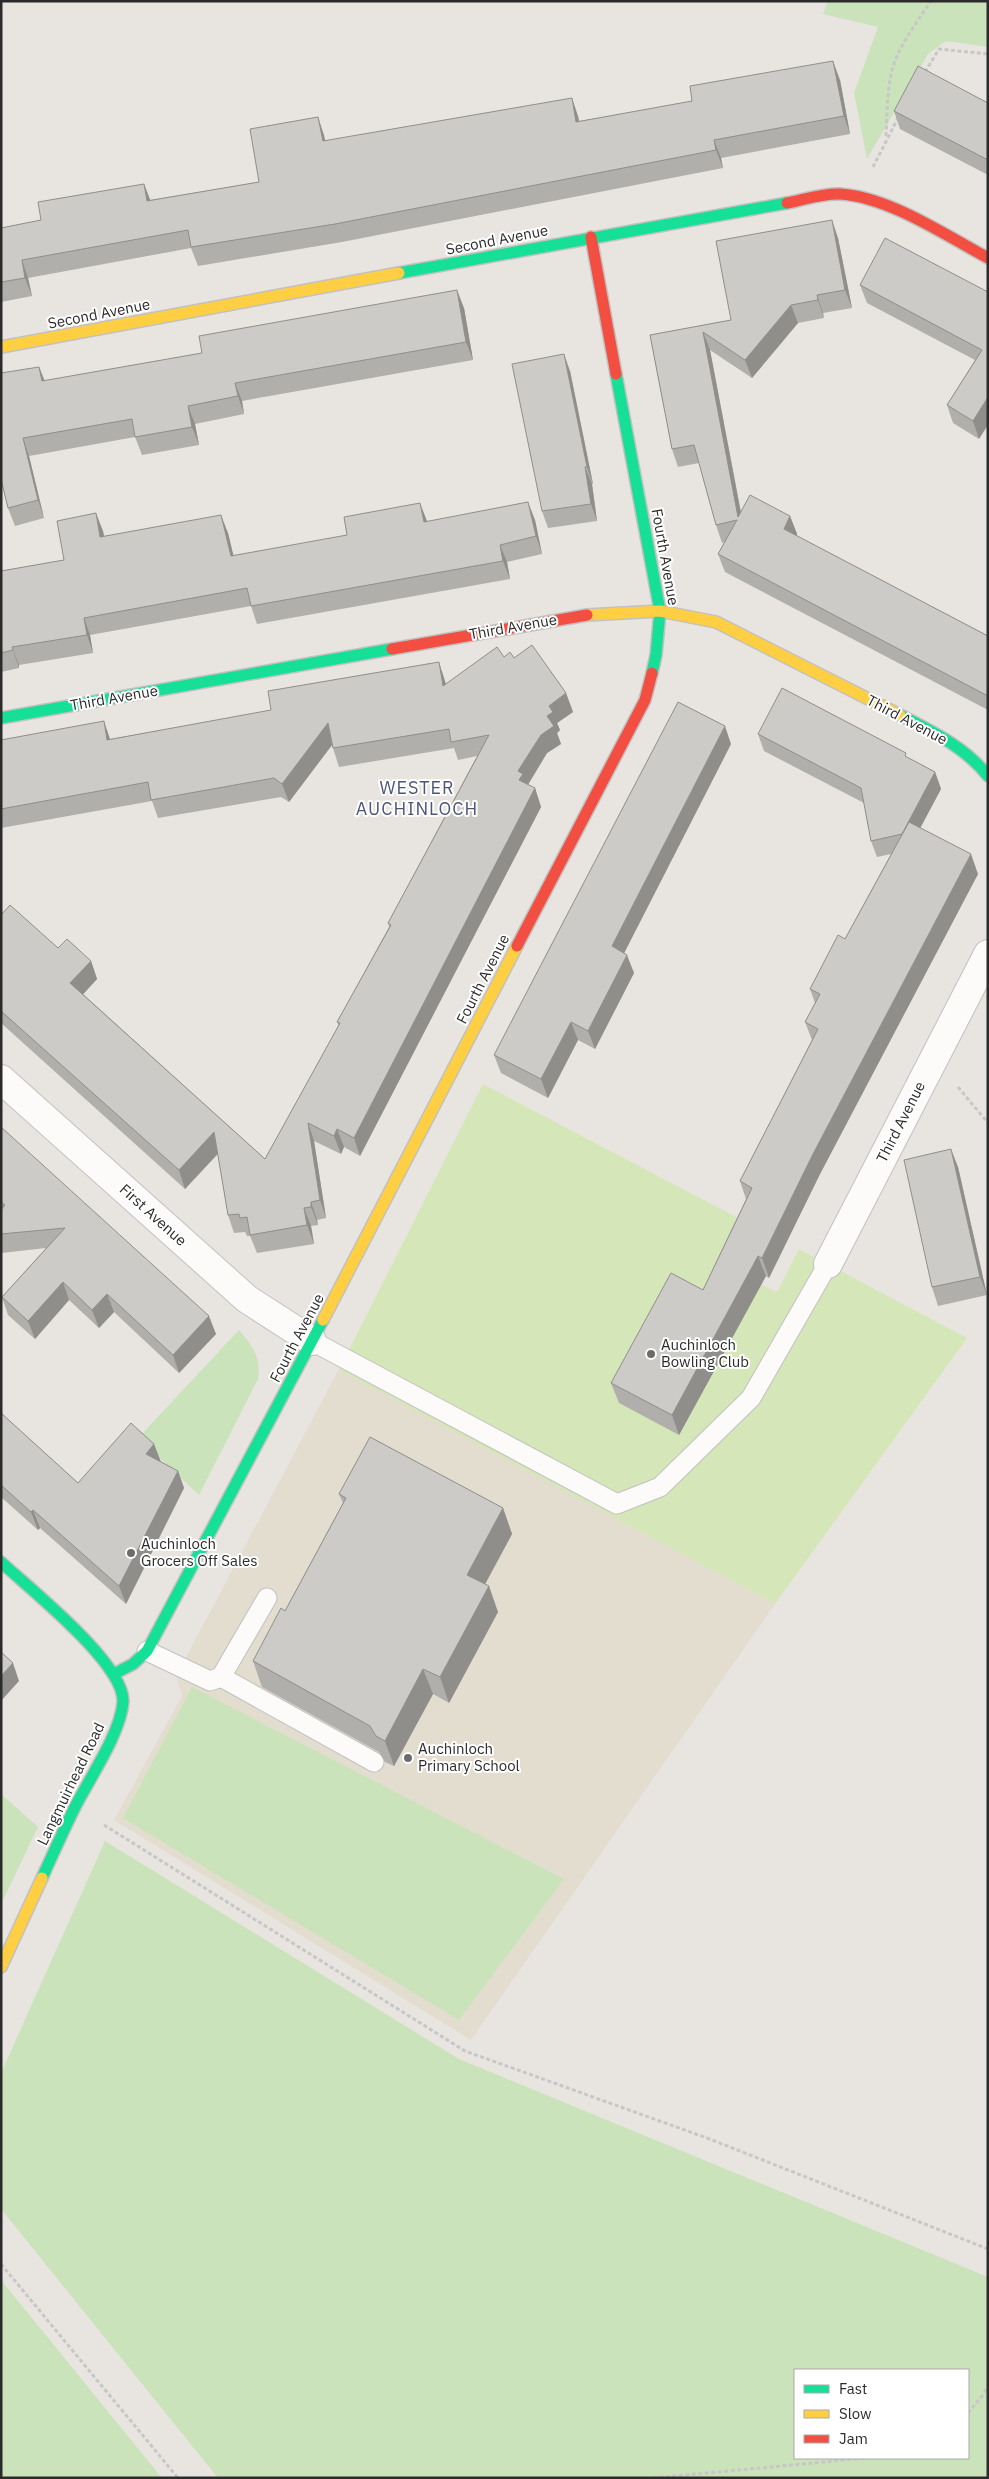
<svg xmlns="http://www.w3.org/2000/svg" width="989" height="2479" font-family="'IBM Plex Sans',sans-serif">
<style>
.education{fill:#e3ddcf}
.green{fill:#cbe3bb;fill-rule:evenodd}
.pitch{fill:#d5e7b8}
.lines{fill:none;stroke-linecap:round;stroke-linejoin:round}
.lane-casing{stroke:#c2c1c1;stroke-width:21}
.street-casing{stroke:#c2c1c1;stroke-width:30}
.fast-casing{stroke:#c2c1c1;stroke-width:14}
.slow-casing{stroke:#c2c1c1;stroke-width:14}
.jam-casing{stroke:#c2c1c1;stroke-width:14}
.path{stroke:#c8c7c7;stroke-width:3;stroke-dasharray:4 2.5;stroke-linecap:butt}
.lane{stroke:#fcfbfa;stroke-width:19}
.street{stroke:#fcfbfa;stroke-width:28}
.fast{stroke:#16e098;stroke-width:11}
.slow{stroke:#ffcf43;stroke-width:11}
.jam{stroke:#f24e42;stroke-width:11}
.wall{fill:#b0afab}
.shaded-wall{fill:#908e8b}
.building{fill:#cdcbc7;stroke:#908e8b}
.poi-dot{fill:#6d6c6a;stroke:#fff;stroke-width:2}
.labels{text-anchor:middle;stroke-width:4;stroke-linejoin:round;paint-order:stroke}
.street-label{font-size:15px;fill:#2b2b2b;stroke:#fff}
.poi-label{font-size:15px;fill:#2b2b2b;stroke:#fff;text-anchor:start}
.quarter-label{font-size:18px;letter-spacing:1px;fill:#4c557a;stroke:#fff}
</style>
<rect width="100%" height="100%" fill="#e8e5e0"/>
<!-- education -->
<polygon class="education" points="339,1369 775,1604 471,2040 114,1820 182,1696 176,1676"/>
<!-- green -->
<g class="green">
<polygon points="828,1 988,1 988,47 946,41 928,54 867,159 854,93 878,27 823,14"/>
<path d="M239 1330C253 1346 261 1358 258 1379L199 1495 138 1438Z"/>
<polygon points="192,1687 564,1879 459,2020 123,1818"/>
<polygon points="1,1794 38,1827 1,1904"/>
<path d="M105 1841 459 2059 988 2277V2478H218L1 2209V2073ZM968 2370V2458H795V2370Z"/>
<polygon points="1,2280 162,2478 1,2478"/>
</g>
<!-- pitch -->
<polygon class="pitch" points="483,1084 740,1219 718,1264 777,1292 799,1249 967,1338 775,1604 339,1370"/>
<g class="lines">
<defs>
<g id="lane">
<polyline points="312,1341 617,1504 660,1487 751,1398 828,1264"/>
<polyline points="147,1651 210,1681 221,1677 267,1598"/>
<polyline points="221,1677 374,1762"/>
</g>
<g id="street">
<polyline points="1,1079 247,1299 312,1341"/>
<polyline points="828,1264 988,954"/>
</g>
<g id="fast">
<polyline points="399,273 787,203"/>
<polyline points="616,374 660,611 656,655 652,673"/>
<path d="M900 715C933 732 965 747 988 776"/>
<polyline points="1,718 392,649"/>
<path d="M1 1562C30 1589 125 1664 123 1702 121 1732 90 1778 76 1805 64 1829 53 1854 42 1878"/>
<polyline points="114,1674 133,1664 147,1651 323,1320"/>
</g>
<g id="slow">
<polyline points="1,347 399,273"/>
<polyline points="587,615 660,611 716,622 900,715"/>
<polyline points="323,1320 517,946"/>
<polyline points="1,1967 42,1878"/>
</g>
<g id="jam">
<path d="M787 203C803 200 823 193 840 194 889 197 945 235 988 258"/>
<polyline points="591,237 616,374"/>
<polyline points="392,649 587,615"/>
<polyline points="517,946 645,700 652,673"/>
</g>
</defs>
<!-- lane casing -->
<use href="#lane" class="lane-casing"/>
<!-- street casing -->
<use href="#street" class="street-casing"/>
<!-- fast casing -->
<use href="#fast" class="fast-casing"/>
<!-- slow casing -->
<use href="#slow" class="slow-casing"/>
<!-- jam casing -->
<use href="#jam" class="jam-casing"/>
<!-- path -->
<g class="path">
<polyline points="925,72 939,49 988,54"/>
<path d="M886 136C887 114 887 91 892 70 899 45 917 22 931 1"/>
<polyline points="873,167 899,116"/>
<polyline points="958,1087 988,1123"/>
<polyline points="104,1825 465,2051 707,2138 988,2249"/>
<polyline points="1,2264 178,2478"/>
<polyline points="968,2413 982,2396 988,2386"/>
<polyline points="653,2478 866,2458"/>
</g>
<!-- lane -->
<use href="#lane" class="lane"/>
<!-- street -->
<use href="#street" class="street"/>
<!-- fast -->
<use href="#fast" class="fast"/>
<!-- slow -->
<use href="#slow" class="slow"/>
<!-- jam -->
<use href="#jam" class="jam"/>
</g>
<!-- wall -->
<g class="wall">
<polygon points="840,80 850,134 721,158 723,168 342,242 198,266 191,248 28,278 32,296 1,302 1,228 41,220 144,184 150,200 259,182 318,117 325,141 578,116 579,121"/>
<polygon points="988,103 988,175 900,129 894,111"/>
<polygon points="838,238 852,308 823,313 824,318 798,323 752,378 710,350 741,512 790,516 797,534 796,536 988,636 988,710 725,572 718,554 725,542 722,543 716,525 699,463 678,467 672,449 650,335 731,320"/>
<polygon points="860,285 988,292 979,439 953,423 947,405 975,360 867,303"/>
<polygon points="464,308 473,360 242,401 244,414 195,424 199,445 142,455 135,437 29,456 44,518 15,526 8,508 1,479 39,367 45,381"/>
<polygon points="570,371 593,484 592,484 597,521 548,528 542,511"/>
<polygon points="535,520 542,554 507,562 510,579 257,624 251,606 90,635 93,653 19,665 19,668 1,672 1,571 64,560 103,531 104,536 228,533 233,556 427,522"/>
<polygon points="504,657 514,658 566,693 573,712 557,723 560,730 557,733 561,744 547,753 528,785 535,788 541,807 360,1156 344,1147 341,1154 314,1141 326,1218 317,1220 318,1225 311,1226 314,1244 257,1253 250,1236 247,1236 245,1232 234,1233 228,1215 218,1154 185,1189 1,1023 1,915 58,948 91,961 97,979 83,994 265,1159 339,1026 337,1022 389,927 388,923 477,756 458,760 454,748 339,767 332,745 289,802 281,797 158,818 152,801 1,828 1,740 110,739 445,681 446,684"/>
<polygon points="758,734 908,758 935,772 941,789 920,828 978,874 820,1174 769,1278 766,1276 679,1435 619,1403 611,1383 703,1290 746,1199 740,1181 812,1040 805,1022 815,1003 810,989 845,939 891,854 877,857 871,841 864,803 764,751"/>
<polygon points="731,744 624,953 634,973 595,1049 578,1040 548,1098 501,1073 494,1055"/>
<polygon points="1,1127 216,1334 179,1373 114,1312 99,1328 69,1300 35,1339 8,1315 2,1297 46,1248 1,1253"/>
<polygon points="958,1167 987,1295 938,1306 932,1287"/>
<polygon points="1,1413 78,1483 154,1444 160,1461 178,1471 184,1488 126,1604 40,1528 38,1530 1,1497"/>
<polygon points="339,1494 503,1508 512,1534 485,1584 498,1612 449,1703 433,1694 394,1766 385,1762 379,1752 262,1687 253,1661 285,1611 343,1503"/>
</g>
<!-- shaded-wall -->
<g class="shaded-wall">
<polygon points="833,61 840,80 850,134 844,116"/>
<polygon points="572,98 578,116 582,140 576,122"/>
<polygon points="318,117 324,135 329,160 323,141"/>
<polygon points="714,140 721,158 723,168 716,150"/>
<polygon points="144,184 151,202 147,201"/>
<polygon points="832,220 838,238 852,308 845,290"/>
<polygon points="22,260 28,278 32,296 25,278"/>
<polygon points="457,290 464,308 473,360 466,342"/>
<polygon points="817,295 823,313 824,318 818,300"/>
<polygon points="791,305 798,323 752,378 745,360"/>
<polygon points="703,332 710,350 745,535 738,517"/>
<polygon points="564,354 570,371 593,484 587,467"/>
<polygon points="39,367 46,385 42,381"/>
<polygon points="235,383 242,401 244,414 238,396"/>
<polygon points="988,397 988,425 979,439 973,421"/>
<polygon points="188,406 195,424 199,445 192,427"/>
<polygon points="23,438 29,456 44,518 38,500"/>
<polygon points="585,467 592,484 597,521 591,504"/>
<polygon points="528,502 535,520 542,554 536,536"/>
<polygon points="420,503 427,521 430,540 424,522"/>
<polygon points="96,513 103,531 107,555 100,537"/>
<polygon points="221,515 228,533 238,574 231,556"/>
<polygon points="790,516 797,534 790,547 784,529"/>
<polygon points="500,545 507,562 510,579 503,561"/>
<polygon points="84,618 90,635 93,653 87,635"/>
<polygon points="12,647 19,665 19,668"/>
<polygon points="439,662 445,681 449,704 443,686"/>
<polygon points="566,693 573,712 557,723 560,730 557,733 561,744 547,753 527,786 519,780 518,771 547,716 549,706"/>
<polygon points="104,721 110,739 107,740"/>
<polygon points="328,723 335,741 289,802 282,784"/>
<polygon points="725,726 731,744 618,965 612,946"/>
<polygon points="935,772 941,789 908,851 902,834"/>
<polygon points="535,788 541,807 360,1156 354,1138"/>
<polygon points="971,854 978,874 820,1174 769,1278 762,1258 813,1154"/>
<polygon points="627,955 634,973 595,1049 588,1031"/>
<polygon points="91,961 97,979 77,1001 70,983"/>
<polygon points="571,1022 578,1040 548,1098 541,1079"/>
<polygon points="308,1123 314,1141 326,1218 320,1200"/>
<polygon points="337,1129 344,1147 341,1154 334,1136"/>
<polygon points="214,1132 221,1150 185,1189 179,1170"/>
<polygon points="951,1149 958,1167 987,1295 980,1277"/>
<polygon points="311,1202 317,1220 318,1225 311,1207"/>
<polygon points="304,1208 311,1226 314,1244 307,1225"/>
<polygon points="758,1256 766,1276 679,1435 672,1415"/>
<polygon points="63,1282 69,1300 35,1339 28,1321"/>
<polygon points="107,1294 114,1312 99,1328 92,1310"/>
<polygon points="209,1316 216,1334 179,1373 173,1355"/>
<polygon points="154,1444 161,1462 146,1454"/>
<polygon points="178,1471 184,1488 126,1604 119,1586"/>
<polygon points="503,1508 512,1534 476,1601 467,1575"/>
<polygon points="33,1510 40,1528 38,1530 31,1512"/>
<polygon points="489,1586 498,1612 449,1703 440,1677"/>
<polygon points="13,1663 19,1681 1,1701 1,1676"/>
<polygon points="423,1669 433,1694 394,1766 385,1741"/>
</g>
<!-- building -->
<g class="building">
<polygon points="833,61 844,116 714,140 716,150 335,224 191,247 188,230 22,260 25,278 1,282 1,228 41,220 38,202 144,184 147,201 259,182 250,129 318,117 323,141 572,98 576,122 692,101 690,86"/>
<polygon points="918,66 988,103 988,160 894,111"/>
<polygon points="832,220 845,290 817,295 818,300 791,305 745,360 703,332 738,517 750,495 790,516 784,529 988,636 988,696 718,554 737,520 716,525 694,445 672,449 650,335 731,320 716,241"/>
<polygon points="885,238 988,292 988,397 973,421 947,405 982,350 860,285"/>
<polygon points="457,290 466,342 235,383 238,396 188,406 192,427 135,437 132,419 23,438 38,500 8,508 1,479 1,373 39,367 42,381 202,353 199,336"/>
<polygon points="564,354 587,467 585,467 591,504 542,511 512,364"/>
<polygon points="528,502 536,536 500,545 503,561 251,606 247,588 84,618 87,635 12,647 13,650 1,653 1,571 64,560 57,521 96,513 100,537 221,515 231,556 347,535 344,517 420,503 424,522"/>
<polygon points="532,645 566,693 549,706 553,712 547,716 554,726 541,735 518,771 523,774 519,780 535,788 354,1138 337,1129 334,1136 308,1123 320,1200 311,1202 311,1207 304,1208 307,1225 250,1235 247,1217 240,1218 239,1214 228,1215 214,1132 179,1170 1,1011 1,915 10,905 58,948 67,939 91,961 70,983 265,1159 340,1023 337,1022 391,925 388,923 489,735 451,742 449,729 333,748 328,723 282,784 274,778 151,800 148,782 1,809 1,740 104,721 107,740 271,710 268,691 439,662 443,686 497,647 504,657 510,652 514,658"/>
<polygon points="782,688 906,753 905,756 935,772 902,834 871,841 861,788 758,734"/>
<polygon points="678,702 725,726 612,946 627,955 588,1031 571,1022 541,1079 494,1055"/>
<polygon points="909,822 971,854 813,1154 762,1258 758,1256 672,1415 611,1383 671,1273 703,1290 752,1188 740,1181 818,1029 805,1022 820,994 810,989 838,935 845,939"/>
<polygon points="1,1127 209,1316 173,1355 107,1294 92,1310 63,1282 28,1321 2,1297 65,1228 1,1234 1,1210 5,1205 1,1202"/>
<polygon points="951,1149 980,1277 932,1287 904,1160"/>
<polygon points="1,1413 78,1483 131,1423 154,1444 146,1454 178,1471 119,1586 33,1510 31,1512 1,1485"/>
<polygon points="370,1437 503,1508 467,1575 489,1586 440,1677 423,1669 385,1741 376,1736 370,1726 253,1661 281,1608 285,1611 346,1498 339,1494"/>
<polygon points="1,1652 13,1663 1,1676"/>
</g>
<!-- markers -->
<g class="poi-dot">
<circle cx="651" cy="1354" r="5"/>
<circle cx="131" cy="1553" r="5"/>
<circle cx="408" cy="1758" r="5"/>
</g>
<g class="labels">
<!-- street labels -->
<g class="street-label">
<text transform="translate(497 240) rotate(-11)" y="5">Second Avenue</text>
<text transform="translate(99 314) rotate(-11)" y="5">Second Avenue</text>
<text transform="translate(665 557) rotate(80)" y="5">Fourth Avenue</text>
<text transform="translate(513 627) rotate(-10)" y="5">Third Avenue</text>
<text transform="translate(114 698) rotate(-10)" y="5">Third Avenue</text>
<text transform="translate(907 720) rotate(28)" y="5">Third Avenue</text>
<text transform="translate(483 979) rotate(-63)" y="5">Fourth Avenue</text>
<text transform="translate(901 1122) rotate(-63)" y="5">Third Avenue</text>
<text transform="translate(153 1215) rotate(42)" y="5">First Avenue</text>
<text transform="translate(297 1338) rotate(-62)" y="5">Fourth Avenue</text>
<text transform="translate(71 1784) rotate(-64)" y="5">Langmuirhead Road</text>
</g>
<!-- poi labels -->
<g class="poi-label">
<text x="661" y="1350">Auchinloch<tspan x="661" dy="17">Bowling Club</tspan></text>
<text x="141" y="1549">Auchinloch<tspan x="141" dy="17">Grocers Off Sales</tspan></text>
<text x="418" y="1754">Auchinloch<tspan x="418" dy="17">Primary School</tspan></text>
</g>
<!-- quarter labels -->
<g class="quarter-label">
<text x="417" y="794">WESTER<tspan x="417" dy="21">AUCHINLOCH</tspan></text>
</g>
</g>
<!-- border -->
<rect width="989" height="2479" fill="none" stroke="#2b2b2b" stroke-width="5"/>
<!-- legend -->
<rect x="794" y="2369" width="175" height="90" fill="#ffffff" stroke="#aaaaaa"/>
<rect x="804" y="2385" width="25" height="8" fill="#16e098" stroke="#aaaaaa"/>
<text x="839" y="2394" font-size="15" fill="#2b2b2b">Fast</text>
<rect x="804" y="2410" width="25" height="8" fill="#ffcf43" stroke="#aaaaaa"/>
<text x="839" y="2419" font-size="15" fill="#2b2b2b">Slow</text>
<rect x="804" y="2435" width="25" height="8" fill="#f24e42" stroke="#aaaaaa"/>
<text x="839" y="2444" font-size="15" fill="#2b2b2b">Jam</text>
</svg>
